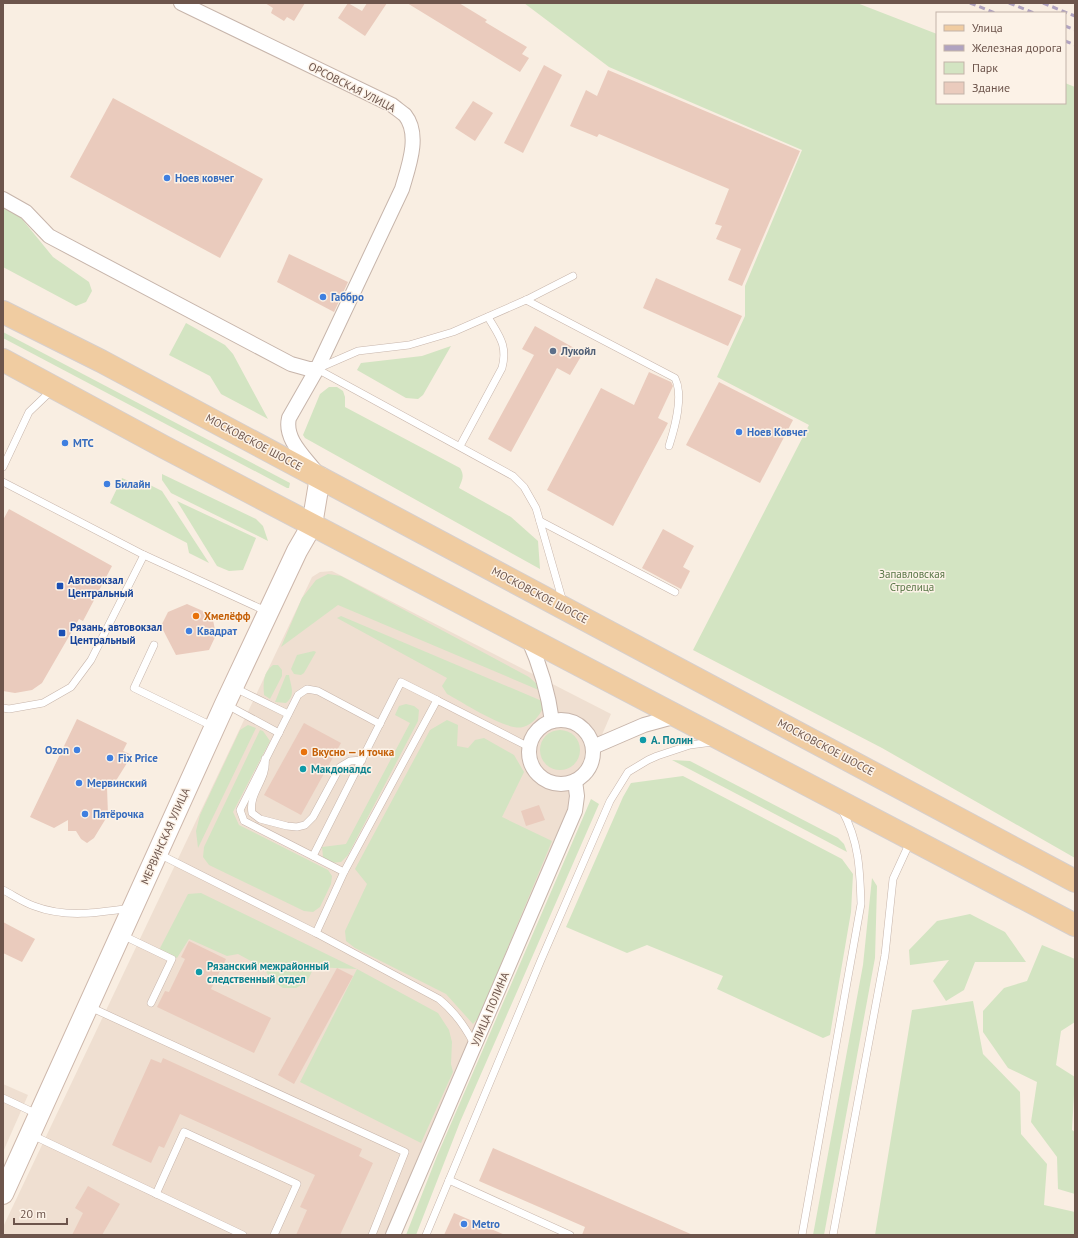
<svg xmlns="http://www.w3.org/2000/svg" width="1078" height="1238" font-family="'PT Sans',sans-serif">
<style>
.residential{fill:#efdfd1}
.green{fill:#d3e4c2}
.building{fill:#eacbbd}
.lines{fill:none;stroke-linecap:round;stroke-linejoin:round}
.lane-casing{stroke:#c7b5ab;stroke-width:8}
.street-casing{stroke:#c7b5ab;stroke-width:16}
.secondary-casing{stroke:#cdb7ab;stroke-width:22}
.primary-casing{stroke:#d6cfcd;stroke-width:24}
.lane{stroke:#fff;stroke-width:7}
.street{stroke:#fff;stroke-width:14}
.secondary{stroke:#fff;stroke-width:20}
.primary{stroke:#f0cca1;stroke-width:22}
.rail{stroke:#b0a3c0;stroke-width:3;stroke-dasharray:6 4;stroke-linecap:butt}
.shop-dot{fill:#3f7fe0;stroke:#fcf2e7;stroke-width:1.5}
.service-dot{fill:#5c6f8a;stroke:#fcf2e7;stroke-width:1.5}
.transit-dot{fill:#1a4fb4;stroke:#fcf2e7;stroke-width:1.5}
.food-dot{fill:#e8710a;stroke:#fcf2e7;stroke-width:1.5}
.culture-dot{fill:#0f9aa8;stroke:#fcf2e7;stroke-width:1.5}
.labels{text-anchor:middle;stroke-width:3;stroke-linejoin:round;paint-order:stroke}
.street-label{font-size:11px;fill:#6d554c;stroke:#fcf2e7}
.shop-label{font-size:11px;font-weight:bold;fill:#366cbe;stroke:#fcf2e7;text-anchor:start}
.service-label{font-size:11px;font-weight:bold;fill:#4e5e75;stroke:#fcf2e7;text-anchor:start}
.park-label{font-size:11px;fill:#5a7748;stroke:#fcf2e7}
.transit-label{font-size:11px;font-weight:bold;fill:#164399;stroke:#fcf2e7;text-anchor:start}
.food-label{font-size:11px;font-weight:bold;fill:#c56008;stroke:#fcf2e7;text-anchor:start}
.culture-label{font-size:11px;font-weight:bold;fill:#0d838f;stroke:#fcf2e7;text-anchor:start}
</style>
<rect width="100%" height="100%" fill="#f9eee2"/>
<!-- residential -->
<g class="residential">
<polygon points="332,571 611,714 385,1235 3,1235 3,1227 312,577 320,572"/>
<polygon points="3,1084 28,1095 3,1152"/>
</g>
<!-- green -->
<g class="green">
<polygon points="524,3 857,3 937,34 937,103 1065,103 1065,83 1075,87 1075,858 882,748 693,650 809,425 717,377 745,316 745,286 802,150 609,67"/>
<polygon points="3,205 17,213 53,257 89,282 92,291 86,302 76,306 3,267"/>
<polygon points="186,323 225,345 233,354 268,419 221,394 210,376 169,355"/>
<polygon points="3,332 290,483 289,488 287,488 3,338"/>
<polygon points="451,346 423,395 418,399 406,398 357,370 361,363 422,356"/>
<path d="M329 387H337L343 391 345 397V407L460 468C465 476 462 480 459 488L511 517 538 541 540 569 305 438 303 435 320 394Z"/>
<polygon points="162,474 256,519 263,526 268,541 171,493 162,480"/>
<polygon points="122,478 144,488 146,483 162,491 209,563 189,553 187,543 110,503"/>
<polygon points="177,501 256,538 243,570 229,571 217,566"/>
<polygon points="328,574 341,576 529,677 538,685 541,691 338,605 281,647 302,598 316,580"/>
<path d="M341 616 542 701 543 708C539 716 533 724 523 727 508 732 462 702 447 694L442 686 447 678 337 618Z"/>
<polygon points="314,651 316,652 304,673 301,675 294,674 291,669 297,655"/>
<path d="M273 665H278L282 670V676L270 699 264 695C263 682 263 673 273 665Z"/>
<path d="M286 675H289C291 687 296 695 286 703L275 702Z"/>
<polygon points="406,704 414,706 419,710 418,721 348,855 341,862 331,863 323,857 322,847 346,844 410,723 395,715 399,706"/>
<polygon points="447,720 458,725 457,746 468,748 475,740 484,738 514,755 524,772 502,817 552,841 479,1017 473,1024 446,994 355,948 346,941 345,931 367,884 355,869 430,730"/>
<polygon points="248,725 256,728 198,848 196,831 200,815 240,730"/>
<circle cx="560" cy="750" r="20"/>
<polygon points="260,730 263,731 270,741 233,812 239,825 328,870 332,876 331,884 320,907 313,912 304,911 209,865 203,857 204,847"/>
<polygon points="672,760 690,761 838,838 844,844 847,852"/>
<polygon points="683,776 842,859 853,874 851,912 830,1035 823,1038 717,989 723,976 647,945 627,953 566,927 623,797 631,783"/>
<polygon points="591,799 599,804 460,1122 416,1235 406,1235 437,1156"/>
<polygon points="872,878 877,886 875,958 824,1235 813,1235 863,965"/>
<polygon points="201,893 357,969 438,1013 449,1030 452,1042 451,1064 453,1072 421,1143 300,1082 357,969 314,967 307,982 296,988 283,988 271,980 264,968 238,954 227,956 189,939 177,958 159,950 188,894"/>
<polygon points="970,914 1005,932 1026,962 975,962 964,990 946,1001 933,981 949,960 910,965 909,950 937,921"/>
<polygon points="1042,945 1075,959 1075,1022 1061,1031 1056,1065 1075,1077 1072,1130 1075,1132 1075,1194 1058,1189 1057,1157 1031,1122 1037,1082 1008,1068 983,1032 983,1011 1004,988 1027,981"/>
<polygon points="973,1001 983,1054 1020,1092 1021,1134 1047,1164 1044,1205 1075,1212 1075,1235 875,1235 912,1010"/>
</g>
<!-- building -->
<g class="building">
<polygon points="265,3 305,3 294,21 287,17 284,21 271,13 273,8"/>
<polygon points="348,3 362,11 367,3 387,3 365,36 338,18"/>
<polygon points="407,3 459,3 487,20 485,22 527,47 522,54 529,58 520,72"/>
<polygon points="544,65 562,75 523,153 504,143"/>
<polygon points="608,70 800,151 742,286 728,280 741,249 716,239 722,226 715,224 729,189 599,134 597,137 570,126 586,90 597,96"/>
<polygon points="113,98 263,179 220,258 70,177"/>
<polygon points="473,101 493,113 475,141 455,128"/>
<polygon points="289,254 348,282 334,312 277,282"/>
<polygon points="656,278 742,316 728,346 643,308"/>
<polygon points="535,326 583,353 570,375 557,368 511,452 488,439 534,355 522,349"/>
<polygon points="649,372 671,382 673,386 658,418 668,423 613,526 547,490 601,388 634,405"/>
<polygon points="719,382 793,420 760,483 686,445"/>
<polygon points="9,509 112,566 83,621 79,619 42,683 32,690 15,693 3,691 3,520"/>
<polygon points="663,529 694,546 683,567 690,571 681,589 642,568"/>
<polygon points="187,604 212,615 216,635 209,650 176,655 161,626 168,612"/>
<polygon points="77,719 127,743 123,751 132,755 117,779 107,787 108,815 94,838 87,843 81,839 76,831 68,831 68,820 54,828 30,817"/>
<polygon points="304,723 341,743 301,815 264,795"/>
<polygon points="539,805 545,820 526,826 521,811"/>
<polygon points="3,922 35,939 22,962 3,953"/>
<polygon points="189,941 226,959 211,989 271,1018 254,1053 157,1007 165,991 169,992 185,959 181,957"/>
<polygon points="337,968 353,976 294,1084 278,1075"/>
<polygon points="163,1058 362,1149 359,1156 373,1163 340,1235 296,1235 307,1210 300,1207 315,1175 180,1114 164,1148 159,1146 151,1163 112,1145 151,1059 161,1063"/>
<polygon points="493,1148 693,1235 582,1235 585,1227 479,1181"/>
<polygon points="88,1186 120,1204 102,1235 72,1235 83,1213 75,1208"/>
<polygon points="454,1213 505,1235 444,1235"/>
</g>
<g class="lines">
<defs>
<g id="lane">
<path d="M526 300 675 378C684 396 675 427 669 446"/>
<polyline points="319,368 358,351 409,345 453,332 526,300 573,276"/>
<polyline points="317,369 513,476 524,487 536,508 563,602"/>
<path d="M460 446 502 368C508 345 499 336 488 317"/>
<polyline points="3,467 29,412 53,389"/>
<polyline points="3,482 144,555 268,612"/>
<polyline points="540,521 675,592"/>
<polyline points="154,645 134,688 214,727"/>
<polyline points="235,688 288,714"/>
<polyline points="227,705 279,733"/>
<polyline points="3,708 9,709 43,703 71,687 91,660 144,555"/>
<path d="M265 759C268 779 248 793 252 813L260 819 287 826 297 827 305 825 313 817 340 767 350 761 362 760"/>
<path d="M159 854 316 933 439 999C455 1012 465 1026 474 1044"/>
<polyline points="313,856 401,682 437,700"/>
<polyline points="344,872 244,821 240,810 298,695 307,689 318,691 380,724"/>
<path d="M3 890C13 895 23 902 34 906 65 918 98 913 130 908"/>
<polyline points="316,933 344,872 437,700 529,747"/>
<polyline points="122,935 172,959 151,1003"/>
<polyline points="90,1007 405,1152 372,1235"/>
<polyline points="3,1098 37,1114"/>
<polyline points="32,1135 243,1235"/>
<polyline points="449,1180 570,1235"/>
<polyline points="156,1194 184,1132 297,1184 274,1235"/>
<polyline points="426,1235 541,960 610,801 628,772 648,760 657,756 690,745 713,742"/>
<path d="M802 1235 861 904C860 870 859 841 842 810"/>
<polyline points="833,1235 885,955 893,879 910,842"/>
</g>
<g id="street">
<path d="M181 3 392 105C396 108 401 112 405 115 421 135 408 168 402 189L317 369 289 418C284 439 304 456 316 472"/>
<polyline points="3,199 26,212 49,236 291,364 309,369 317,369"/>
<path d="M528 638C540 665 548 691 552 721"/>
<circle cx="561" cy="752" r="32"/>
<polyline points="593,747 644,725 677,716"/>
<polyline points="393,1235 575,811 577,796 575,781"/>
</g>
<polyline id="secondary" points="3,1194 225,704 297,551 312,525 320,477"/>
<g id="primary">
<polyline points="3,312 101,361 1075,881"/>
<polyline points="3,360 164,447 1075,925"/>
</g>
</defs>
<!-- lane casing -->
<use href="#lane" class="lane-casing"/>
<!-- street casing -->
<use href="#street" class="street-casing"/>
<!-- secondary casing -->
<use href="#secondary" class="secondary-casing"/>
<!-- primary casing -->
<use href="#primary" class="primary-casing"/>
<!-- lane -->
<use href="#lane" class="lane"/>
<!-- street -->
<use href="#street" class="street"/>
<!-- secondary -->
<use href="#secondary" class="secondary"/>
<!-- primary -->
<use href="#primary" class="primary"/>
<!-- rail -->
<g class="rail">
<polyline points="970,3 995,13"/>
<polyline points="1009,3 1034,13"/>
<polyline points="1043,3 1075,16"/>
<polyline points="1065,26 1075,30"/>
<polyline points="1065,41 1075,45"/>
</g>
</g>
<!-- markers -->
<g class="shop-dot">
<circle cx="167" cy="178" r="4"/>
<circle cx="323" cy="297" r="4"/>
<circle cx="739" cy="432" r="4"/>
<circle cx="65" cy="443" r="4"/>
<circle cx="107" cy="484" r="4"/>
<circle cx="189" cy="631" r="4"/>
<circle cx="77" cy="750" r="4"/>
<circle cx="110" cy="758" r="4"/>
<circle cx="79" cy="783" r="4"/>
<circle cx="85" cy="814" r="4"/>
<circle cx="464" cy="1224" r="4"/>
</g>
<circle class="service-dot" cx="553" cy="351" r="4"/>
<g class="transit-dot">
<rect x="56" y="582" width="8" height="8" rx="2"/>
<rect x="58" y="629" width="8" height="8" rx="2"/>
</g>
<g class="food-dot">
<circle cx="196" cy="616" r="4"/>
<circle cx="304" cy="752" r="4"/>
</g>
<g class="culture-dot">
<circle cx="643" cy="740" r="4"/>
<circle cx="303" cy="769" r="4"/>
<circle cx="199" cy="972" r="4"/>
</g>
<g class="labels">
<!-- street labels -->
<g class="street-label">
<text transform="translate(352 87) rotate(27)" y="4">ОРСОВСКАЯ УЛИЦА</text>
<text transform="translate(254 442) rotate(28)" y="4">МОСКОВСКОЕ ШОССЕ</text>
<text transform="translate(540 595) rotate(28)" y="4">МОСКОВСКОЕ ШОССЕ</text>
<text transform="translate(826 747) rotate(28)" y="4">МОСКОВСКОЕ ШОССЕ</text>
<text transform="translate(165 836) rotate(-66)" y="4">МЕРВИНСКАЯ УЛИЦА</text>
<text transform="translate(490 1009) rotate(-67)" y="4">УЛИЦА ПОЛИНА</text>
</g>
<!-- shop labels -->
<g class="shop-label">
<text x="175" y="182">Ноев ковчег</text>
<text x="331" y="301">Габбро</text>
<text x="747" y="436">Ноев Ковчег</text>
<text x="73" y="447">МТС</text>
<text x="115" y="488">Билайн</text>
<text x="197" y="635">Квадрат</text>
<text x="69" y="754" text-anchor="end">Ozon</text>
<text x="118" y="762">Fix Price</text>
<text x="87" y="787">Мервинский</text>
<text x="93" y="818">Пятёрочка</text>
<text x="472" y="1228">Metro</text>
</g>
<!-- service labels -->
<g class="service-label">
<text x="561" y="355">Лукойл</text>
</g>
<!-- park labels -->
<g class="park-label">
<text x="912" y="578">Запавловская<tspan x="912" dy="13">Стрелица</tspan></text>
</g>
<!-- transit labels -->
<g class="transit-label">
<text x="68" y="584">Автовокзал<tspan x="68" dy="13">Центральный</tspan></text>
<text x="70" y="631">Рязань, автовокзал<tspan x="70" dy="13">Центральный</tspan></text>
</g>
<!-- food labels -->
<g class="food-label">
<text x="204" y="620">Хмелёфф</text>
<text x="312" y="756">Вкусно — и точка</text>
</g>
<!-- culture labels -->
<g class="culture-label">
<text x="651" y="744">А. Полин</text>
<text x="311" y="773">Макдоналдс</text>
<text x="207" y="970">Рязанский межрайонный<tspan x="207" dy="13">следственный отдел</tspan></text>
</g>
</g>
<!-- border -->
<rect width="1078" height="1238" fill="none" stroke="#6d554c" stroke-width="8"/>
<!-- legend -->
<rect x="936" y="12" width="130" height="92" fill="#fcf2e7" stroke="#c3b3a9"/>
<rect x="944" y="25" width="20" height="6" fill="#f0cca1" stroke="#c3b3a9"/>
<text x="972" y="32" font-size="12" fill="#6d554c">Улица</text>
<rect x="944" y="45" width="20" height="6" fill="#b0a3c0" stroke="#c3b3a9"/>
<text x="972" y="52" font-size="12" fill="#6d554c">Железная дорога</text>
<rect x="944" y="62" width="20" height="12" fill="#d3e4c2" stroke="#c3b3a9"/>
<text x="972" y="72" font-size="12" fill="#6d554c">Парк</text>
<rect x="944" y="82" width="20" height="12" fill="#eacbbd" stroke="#c3b3a9"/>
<text x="972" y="92" font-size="12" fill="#6d554c">Здание</text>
<!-- scale -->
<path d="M14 1218v6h53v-6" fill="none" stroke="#6d554c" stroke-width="2"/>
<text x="20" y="1218" font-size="12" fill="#6d554c" stroke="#fcf2e7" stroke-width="3" paint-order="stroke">20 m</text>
</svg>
